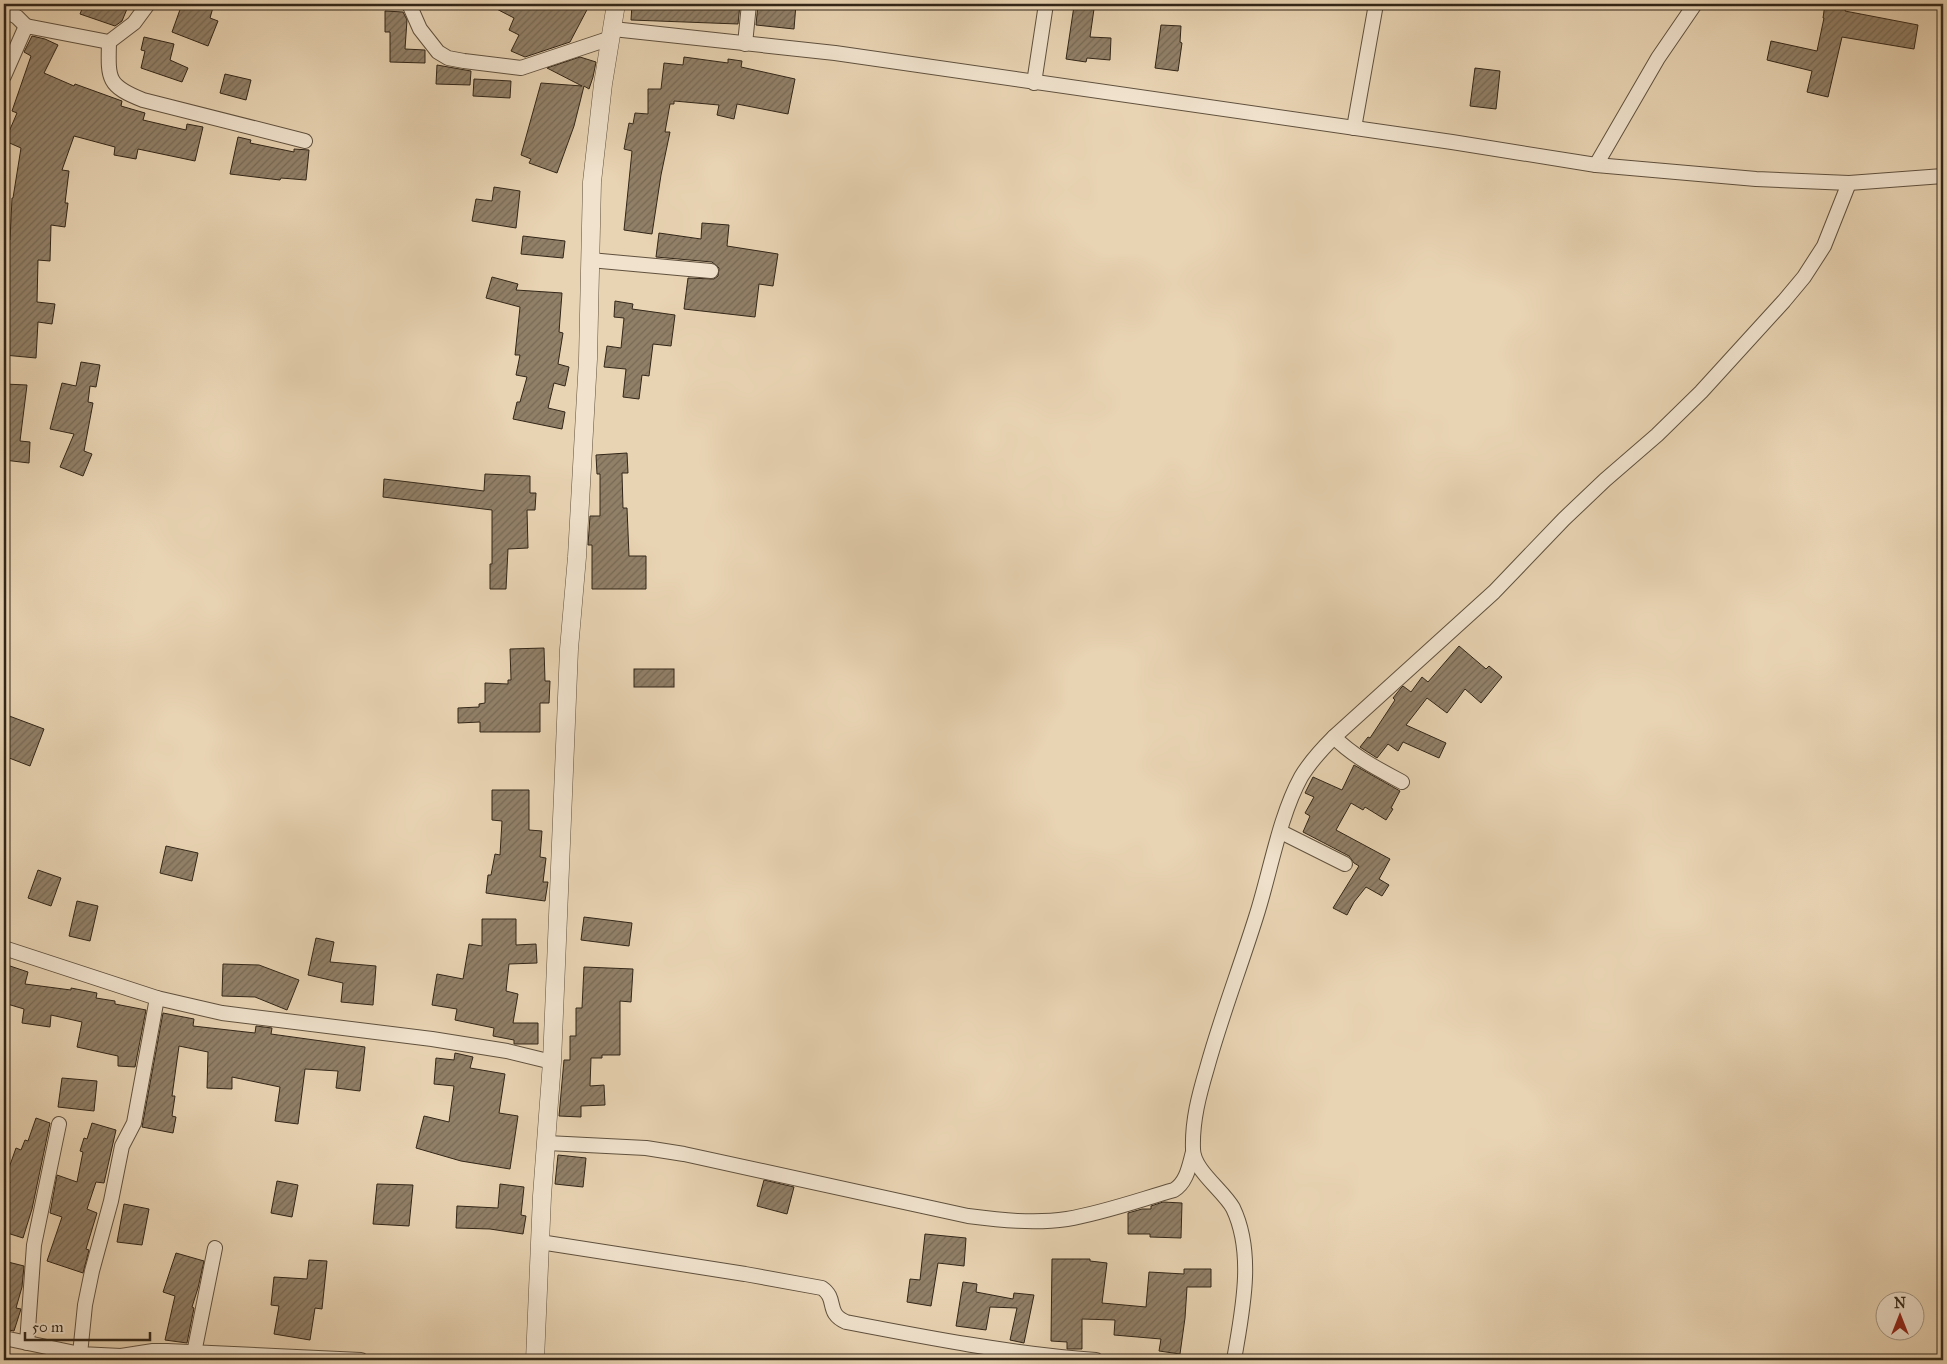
<svg xmlns="http://www.w3.org/2000/svg" width="1947" height="1364" font-family="'IM FELL Great Primer',serif">
<style>
.building{fill:url(#building-hatch);stroke:#322618}
.lines{fill:none;stroke-linecap:round;stroke-linejoin:round}
.minor-casing{stroke:#60513e;stroke-width:16}
.tertiary-casing{stroke:#60513e;stroke-width:19}
.minor{stroke:#f0e2cd;stroke-width:14}
.tertiary{stroke:#f0e2cd;stroke-width:18}
</style>
<defs>
<pattern id="building-hatch" width="6" height="6" patternUnits="userSpaceOnUse" patternTransform="scale(1.25)"><rect width="6" height="6" fill="#918068"/><path d="M-1 1l2-2M0 6l6-6M5 7l2-2" fill="none" stroke="#776955"/></pattern>
</defs>
<rect width="100%" height="100%" fill="#e8d3b2"/>
<filter id="stains"><feTurbulence type="fractalNoise" baseFrequency=".004" numOctaves="4"/><feColorMatrix values="0 0 0 0 .2 0 0 0 0 .09 0 0 0 0 .02 0 0 0 .5 -.17"/></filter>
<radialGradient id="worn" r=".72"><stop offset=".6" stop-color="#630" stop-opacity="0"/><stop offset="1" stop-color="#630" stop-opacity=".3"/></radialGradient>
<!-- building -->
<g class="building">
<polygon points="84,4 129,4 122,21 115,26 80,14"/>
<polygon points="182,4 214,4 210,18 218,21 208,46 172,32"/>
<polygon points="487,4 590,4 570,42 525,57 511,51 519,35 509,30 514,18"/>
<polygon points="632,4 740,4 738,24 631,20"/>
<polygon points="758,4 796,4 794,29 756,25"/>
<polygon points="1825,4 1846,7 1845,11 1918,25 1914,49 1842,37 1828,97 1807,92 1812,71 1767,60 1771,41 1817,51 1824,18 1823,18"/>
<polygon points="1074,6 1094,9 1090,37 1111,38 1110,60 1087,58 1086,62 1066,59"/>
<polygon points="385,11 403,12 407,20 405,49 425,50 425,63 390,62 390,32 385,32"/>
<polygon points="1161,25 1181,26 1180,42 1182,43 1178,71 1155,68"/>
<polygon points="32,36 45,39 58,45 44,73 74,86 75,84 122,101 121,106 145,113 143,120 186,130 187,124 203,127 195,161 138,149 136,159 114,155 115,147 74,136 62,170 69,171 65,203 68,203 65,227 51,225 50,261 38,260 37,302 55,304 52,324 38,322 36,358 4,355 4,265 6,265 7,240 10,240 12,198 13,198 21,148 5,141 17,113 12,111 31,56 24,52"/>
<polygon points="144,37 174,44 170,60 188,68 182,82 141,68 145,51 141,50"/>
<polygon points="580,57 596,62 593,77 589,89 584,86 574,126 557,173 529,163 531,159 521,155 541,83 582,86 547,68"/>
<polygon points="684,57 728,63 728,59 742,61 741,67 795,79 788,114 737,104 734,119 717,115 719,105 674,101 674,104 670,104 665,132 670,132 661,175 652,234 624,230 632,151 624,149 629,123 633,124 635,113 648,114 648,89 661,89 664,63 683,65"/>
<polygon points="437,65 471,71 470,85 436,84"/>
<polygon points="1475,68 1500,71 1496,109 1470,106"/>
<polygon points="225,74 251,80 246,100 220,93"/>
<polygon points="474,79 511,81 510,98 473,96"/>
<polygon points="238,137 251,140 250,143 294,152 294,149 309,150 306,180 281,178 280,180 230,174"/>
<polygon points="494,187 520,191 516,228 472,221 476,199 492,201"/>
<polygon points="702,223 729,225 727,246 778,254 773,286 759,284 755,317 684,309 688,278 714,279 718,276 719,268 712,262 656,257 659,233 701,239"/>
<polygon points="523,236 565,241 563,258 521,254"/>
<polygon points="492,277 518,284 516,290 562,293 559,332 563,333 558,364 569,367 565,386 554,383 548,408 565,412 562,429 513,419 517,402 520,402 527,377 516,375 520,355 515,355 520,307 486,298"/>
<polygon points="615,301 633,304 632,309 675,315 671,346 653,344 649,376 642,375 639,399 623,397 626,369 604,367 607,346 621,348 624,318 614,317"/>
<polygon points="81,362 100,365 96,387 90,386 88,402 93,403 84,451 92,454 83,476 60,467 74,434 50,429 62,383 76,386"/>
<polygon points="4,384 27,385 20,441 30,442 29,463 4,460"/>
<polygon points="627,453 628,473 622,473 623,508 627,508 629,556 646,556 646,589 592,589 592,545 588,545 590,516 600,516 600,474 597,474 596,455"/>
<polygon points="485,474 530,476 530,493 536,493 535,510 527,510 528,548 508,549 506,589 490,589 490,564 492,564 492,510 383,497 384,479 484,491"/>
<polygon points="1459,646 1486,669 1489,666 1502,677 1481,703 1465,689 1447,713 1427,698 1406,725 1446,743 1439,758 1403,742 1398,751 1388,744 1377,758 1360,747 1368,737 1370,738 1395,700 1393,698 1401,688 1403,686 1411,692 1422,677 1428,682"/>
<polygon points="544,648 545,681 550,681 549,703 540,703 540,732 480,732 480,722 458,723 458,708 479,707 479,704 485,703 485,683 508,684 508,680 511,680 510,649"/>
<rect x="634" y="669" width="40" height="18"/>
<polygon points="4,714 44,729 30,766 4,756"/>
<polygon points="1354,765 1400,791 1391,808 1393,809 1386,820 1365,807 1363,810 1351,803 1336,830 1390,859 1379,879 1389,885 1382,896 1366,887 1354,902 1347,915 1333,908 1359,866 1354,863 1349,856 1303,832 1310,816 1305,813 1314,797 1305,793 1313,777 1342,790"/>
<polygon points="492,790 529,790 529,830 542,831 540,857 546,858 543,882 548,882 545,901 486,893 488,875 491,875 495,854 500,855 502,821 492,820"/>
<polygon points="166,846 198,853 192,881 160,873"/>
<polygon points="38,870 61,878 51,906 28,898"/>
<polygon points="77,901 98,906 90,941 69,936"/>
<polygon points="584,917 632,923 629,946 581,940"/>
<polygon points="482,919 516,919 516,945 536,944 537,963 509,964 506,991 518,994 513,1023 538,1023 538,1044 514,1044 514,1040 493,1036 494,1028 455,1020 457,1009 432,1005 437,974 463,979 469,944 482,946"/>
<polygon points="316,938 334,942 330,962 376,966 373,1005 341,1002 343,983 308,975"/>
<polygon points="4,964 28,972 25,984 71,990 71,988 97,993 96,998 115,1001 115,1004 146,1010 135,1067 118,1066 118,1056 77,1047 82,1022 51,1015 50,1027 22,1023 24,1009 4,1003"/>
<polygon points="223,964 259,965 299,980 287,1010 255,997 222,996"/>
<polygon points="584,967 633,969 631,1002 620,1001 620,1055 602,1055 602,1058 591,1058 590,1086 604,1085 605,1105 581,1106 581,1117 559,1116 564,1060 570,1060 570,1036 576,1036 576,1008 582,1008"/>
<polygon points="163,1013 194,1019 193,1026 255,1033 256,1026 272,1028 271,1034 365,1047 360,1091 336,1088 338,1071 305,1069 298,1124 275,1121 280,1087 232,1077 232,1089 207,1088 208,1052 179,1046 172,1096 175,1096 172,1116 176,1117 173,1133 142,1127"/>
<polygon points="455,1053 473,1057 470,1068 505,1074 499,1113 518,1116 510,1169 461,1161 416,1148 424,1116 449,1122 454,1086 434,1084 436,1058 454,1060"/>
<polygon points="62,1078 97,1081 94,1111 58,1107"/>
<polygon points="36,1118 50,1123 32,1209 23,1238 4,1232 4,1201 10,1182 5,1179 16,1148 21,1150 25,1140 28,1141"/>
<polygon points="92,1123 116,1130 104,1183 96,1182 87,1209 97,1213 86,1249 89,1250 83,1273 47,1261 62,1217 50,1213 57,1175 77,1182 83,1152 80,1151 84,1138 87,1139"/>
<polygon points="558,1155 586,1158 583,1187 555,1184"/>
<polygon points="764,1180 794,1187 787,1214 757,1206"/>
<polygon points="277,1181 298,1185 292,1217 271,1213"/>
<polygon points="377,1184 413,1185 409,1226 373,1224"/>
<polygon points="500,1184 524,1187 521,1215 526,1216 523,1234 490,1229 456,1228 457,1206 498,1208"/>
<polygon points="1163,1202 1182,1203 1181,1238 1150,1237 1150,1234 1128,1234 1128,1213 1142,1209 1151,1209 1151,1206"/>
<polygon points="124,1204 149,1209 142,1245 117,1242"/>
<polygon points="925,1234 966,1238 964,1266 938,1263 931,1306 907,1302 910,1279 920,1280"/>
<polygon points="176,1253 204,1261 198,1288 192,1307 194,1308 187,1343 165,1340 175,1296 163,1292"/>
<polygon points="1052,1259 1090,1259 1090,1261 1107,1263 1102,1303 1146,1307 1149,1272 1184,1274 1184,1269 1211,1269 1211,1287 1187,1287 1185,1318 1180,1354 1159,1351 1161,1339 1114,1335 1115,1320 1082,1319 1082,1349 1067,1349 1067,1342 1051,1341"/>
<polygon points="309,1260 327,1261 322,1309 315,1308 310,1340 274,1334 279,1306 271,1305 274,1277 307,1279"/>
<polygon points="4,1261 24,1266 22,1287 16,1308 21,1309 14,1331 4,1329"/>
<polygon points="963,1282 977,1284 976,1292 1013,1299 1014,1293 1034,1295 1024,1343 1010,1340 1017,1308 990,1307 986,1330 956,1326"/>
</g>
<g class="lines">
<defs>
<g id="minor">
<polyline points="409,4 420,29 438,52 448,58 464,61 521,68 611,38"/>
<polyline points="4,10 17,17 26,26"/>
<polyline points="613,29 835,53 1452,142 1596,165 1756,179 1849,183 1943,176"/>
<path d="M109 42C108 79 107 86 143 100L305 141"/>
<polyline points="745,44 749,4"/>
<polyline points="4,76 26,26 109,42 134,23 148,4"/>
<polyline points="1034,83 1046,4"/>
<polyline points="1354,128 1376,4"/>
<polyline points="1596,165 1658,58 1695,4"/>
<polyline points="590,260 711,271"/>
<path d="M1334 737C1354 757 1378 769 1402 782"/>
<polyline points="1281,832 1345,864"/>
<polyline points="4,948 157,998 222,1013 432,1039 507,1051 552,1062"/>
<polyline points="157,998 134,1123 122,1146 111,1201 92,1271 85,1305 80,1354 121,1356 153,1351 167,1351 361,1360"/>
<path d="M547 1143 646 1148 684 1154 968 1216C1000 1220 1034 1224 1067 1219 1103 1213 1139 1200 1174 1190 1187 1182 1189 1166 1193 1152"/>
<path d="M540 1242 745 1274 822 1288C838 1299 825 1313 846 1322 929 1338 1012 1354 1096 1360"/>
<polyline points="4,1338 80,1354"/>
<polyline points="27,1343 34,1245 59,1124"/>
<polyline points="194,1353 215,1248"/>
<path d="M1234 1360C1242 1312 1255 1254 1233 1208 1223 1190 1193 1170 1193 1149 1192 1121 1199 1095 1207 1068 1221 1017 1240 968 1256 917 1270 874 1279 817 1301 777 1310 762 1322 749 1334 737L1494 592 1564 519 1605 480 1657 435 1701 392 1784 301 1804 277 1824 246 1849 183"/>
</g>
<polyline id="tertiary" points="535,1360 542,1196 552,1062 569,649 577,557 588,359 592,182 603,84 616,4"/>
</defs>
<!-- minor casing -->
<use href="#minor" class="minor-casing"/>
<!-- tertiary casing -->
<use href="#tertiary" class="tertiary-casing"/>
<!-- minor -->
<use href="#minor" class="minor"/>
<!-- tertiary -->
<use href="#tertiary" class="tertiary"/>
</g>
<!-- margin -->
<rect width="1947" height="1364" fill="none" stroke="#e8d3b2" stroke-width="20"/>
<rect x="5" y="5" width="1937" height="1354" fill="none" stroke="#322618" stroke-width="2.5"/>
<rect x="10" y="10" width="1927" height="1344" fill="none" stroke="#322618"/>
<!-- north arrow -->
<g transform="translate(1900 1316)"><circle r="24" fill="#f0e2cd" stroke="#a49785"/>
<path d="M0-4L9 19L0 12L-9 19Z" fill="#8f2418"/>
<text y="-8" font-size="14" font-weight="bold" text-anchor="middle" fill="#322618">N</text>
</g>
<!-- scale -->
<path d="M25 1332v8h125v-8" fill="none" stroke="#322618" stroke-width="2.5"/>
<text x="32" y="1332" font-size="15" fill="#322618" stroke="#f0e2cd" stroke-width="4" paint-order="stroke">50 m</text>
<rect width="100%" height="100%" filter="url(#stains)"/>
<rect width="100%" height="100%" fill="url(#worn)"/>
</svg>
